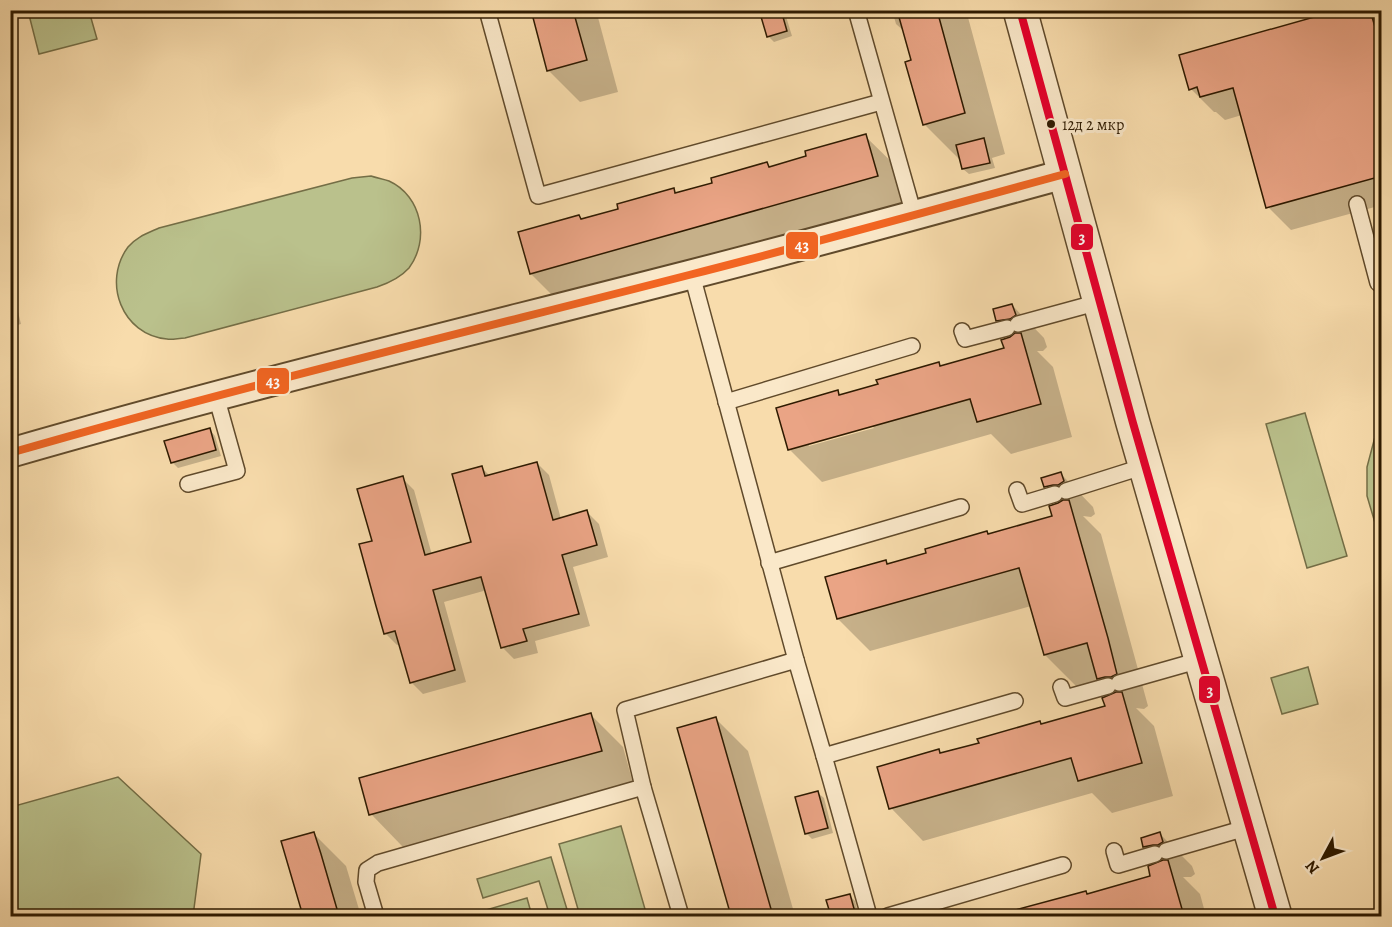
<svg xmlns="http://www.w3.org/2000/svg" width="1392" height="927" font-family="Alegreya,serif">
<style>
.green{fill:#bac18c;stroke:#746e46;stroke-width:1.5}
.shadow{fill:#0003;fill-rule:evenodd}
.building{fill:#eaa485;stroke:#2e1a00;stroke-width:1.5}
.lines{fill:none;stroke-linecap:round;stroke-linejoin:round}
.service-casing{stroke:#604a2b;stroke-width:18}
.minor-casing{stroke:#604a2b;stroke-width:32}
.tertiary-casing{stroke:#604a2b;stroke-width:36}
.service{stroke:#fae8c9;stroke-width:15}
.minor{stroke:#fae8c9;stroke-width:28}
.tertiary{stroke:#fae8c9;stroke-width:33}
.bus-1-casing{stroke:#fae8c9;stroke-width:12}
.bus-2-casing{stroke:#fae8c9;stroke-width:12}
.bus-1{stroke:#e4002b;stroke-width:8}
.bus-2{stroke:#f26522;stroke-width:8}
.bus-dot{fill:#2e1a00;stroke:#fae8c9;stroke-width:2}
.labels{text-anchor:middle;stroke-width:6;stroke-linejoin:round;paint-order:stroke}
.bus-label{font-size:16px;fill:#2e1a00;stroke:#fae8c9;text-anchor:start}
.line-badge{stroke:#fae8c9;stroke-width:2}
.badge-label{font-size:16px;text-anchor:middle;font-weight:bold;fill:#fff}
</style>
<rect width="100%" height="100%" fill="#f8dcac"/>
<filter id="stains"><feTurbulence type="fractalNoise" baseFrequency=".00333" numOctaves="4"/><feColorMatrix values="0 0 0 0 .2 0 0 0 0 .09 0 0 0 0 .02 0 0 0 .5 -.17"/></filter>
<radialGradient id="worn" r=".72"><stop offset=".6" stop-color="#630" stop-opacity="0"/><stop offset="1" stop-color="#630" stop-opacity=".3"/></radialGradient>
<!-- green -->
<g class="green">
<polygon points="28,11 89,11 97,39 39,54"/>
<path d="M371 176C377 178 383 179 389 181 422 196 430 240 409 268 400 278 389 283 377 287L185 338C179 338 172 340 167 339 122 335 102 282 128 247 136 237 148 233 159 228L352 178Z"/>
<polygon points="1305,413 1347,556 1307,568 1266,424"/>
<polygon points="1381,414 1382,543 1381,543 1367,496 1367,467"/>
<polygon points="1308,667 1318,704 1282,714 1271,678"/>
<polygon points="118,777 201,854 193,916 11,916 11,807"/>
<polygon points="621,826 647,916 580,916 559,844"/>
<polygon points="551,857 569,916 550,916 539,881 483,898 477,879"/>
<polygon points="527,898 532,916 488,916 486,910"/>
</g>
<!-- shadow -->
<g class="shadow">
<polygon points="532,10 596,10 618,92 580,102 548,70"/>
<polygon points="761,10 784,10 792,36 774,42 768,36"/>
<polygon points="892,10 966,10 1005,154 992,158 995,168 969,174 963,169 962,162 924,124 913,61 905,32 896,24"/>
<polygon points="1330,10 1382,10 1382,205 1291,230 1268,207 1242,115 1225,120 1216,112 1214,112 1191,89 1331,14"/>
<polygon points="865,136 907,177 918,217 572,315 531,274 579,217 583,220 620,210 674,190 678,194 714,184 767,164 771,168 808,157"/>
<polygon points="10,295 15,300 21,324 10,327"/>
<path d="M1012 305 1044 338 1047 347 1043 351H1037L1053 367 1072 437 1011 454 991 434 822 482 789 449 837 392 841 395 879 385 938 364 941 367 1006 349 1014 336 997 320ZM871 425 874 428 809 446V443Z"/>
<polygon points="210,430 215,436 221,456 178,468 172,462"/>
<polygon points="537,463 549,475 561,519 587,512 599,524 608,557 573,567 590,626 535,641 538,653 514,659 502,647 487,590 444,602 466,682 423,694 411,682 401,644 397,645 385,633 373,542 402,478 414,490 432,555 473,543 482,468 490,476"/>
<polygon points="1061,474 1093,507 1095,514 1091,517 1083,516 1101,534 1148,706 1144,709 1136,708 1154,726 1173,796 1112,813 1092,793 923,841 891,808 938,751 942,754 1107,707 1115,694 1101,680 1077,687 1045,655 1031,606 870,651 838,619 886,561 889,565 928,554 987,533 990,536 1054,517 1062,503 1045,486"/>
<polygon points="591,715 623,747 633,783 403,847 371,814"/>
<polygon points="715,718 748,751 795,916 733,916 679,729"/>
<polygon points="818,793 824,798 833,833 812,839 806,833"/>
<polygon points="314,834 346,866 361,916 305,916 283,842"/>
<polygon points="1160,834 1192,866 1195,874 1191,877 1183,877 1200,894 1206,916 1016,916 1086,893 1089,895 1152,878 1161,863 1144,847"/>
<polygon points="849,895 855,901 859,916 832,916 828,901"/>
</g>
<!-- building -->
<g class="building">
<polygon points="531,10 573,10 587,60 547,71"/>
<polygon points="759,10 781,10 787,31 767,37"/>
<polygon points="897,10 937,10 965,113 923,125 905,62 911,60"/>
<polygon points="1339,10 1370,10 1382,51 1382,176 1266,208 1233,88 1200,97 1197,87 1189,90 1179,55"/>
<polygon points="866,134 878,176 530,274 518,232 579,215 581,219 618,209 617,204 674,188 675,193 712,183 711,178 767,162 769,167 806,156 805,151"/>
<polygon points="984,138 990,163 962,169 956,145"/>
<polygon points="1012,304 1016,315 1010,319 996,321 993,309"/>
<polygon points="1015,333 1021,333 1041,404 977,422 970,399 788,450 776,408 838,390 839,395 878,384 876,380 939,362 940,366 1004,348 1001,340 1010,337"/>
<polygon points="210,428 216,450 171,463 164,441"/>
<polygon points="537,462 553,520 587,510 597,545 562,555 579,614 523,629 527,641 501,648 481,577 433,590 455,670 410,683 395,631 384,634 376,606 359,544 372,541 357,489 403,476 425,555 471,542 452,474 482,466 485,476"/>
<polygon points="1061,472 1064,481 1058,485 1053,485 1044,487 1041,478"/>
<polygon points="1063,500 1069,500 1108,638 1117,674 1111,677 1105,677 1097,679 1087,643 1044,655 1019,568 837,619 825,577 886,560 887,564 926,553 925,549 987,531 988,534 1052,516 1049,506 1058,503"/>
<polygon points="1116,692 1122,692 1142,763 1078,781 1071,758 889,809 877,767 939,749 940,753 979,743 977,739 1040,721 1041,724 1105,706 1102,698"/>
<polygon points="591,713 602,751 369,815 359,778"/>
<polygon points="716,717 773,916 731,916 677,728"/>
<polygon points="818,791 828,828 805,834 795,797"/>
<polygon points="314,832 321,854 339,916 303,916 281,841"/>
<polygon points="1160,832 1163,842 1158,845 1153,845 1143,847 1141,838"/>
<polygon points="1163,860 1168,860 1184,916 1016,916 1015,910 1086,891 1087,894 1150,876 1148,866"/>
<polygon points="850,894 856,916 831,916 826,900"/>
</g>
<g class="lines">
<defs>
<g id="service">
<polyline points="487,10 538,196 881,102"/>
<polyline points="856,10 914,215"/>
<polyline points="1357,204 1378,283 1382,282"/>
<polyline points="692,275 796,660 824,756 869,916"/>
<polyline points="1018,324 1099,302"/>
<polyline points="962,331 965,339 1007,328"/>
<polyline points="726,402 912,346"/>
<polyline points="188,484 237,471 216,396"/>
<polyline points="1017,490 1022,504 1055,494"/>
<polyline points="1066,491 1145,466"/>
<polyline points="769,563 961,507"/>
<polyline points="1119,683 1200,660"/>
<polyline points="1061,687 1065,698 1108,686"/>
<polyline points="824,756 1015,701"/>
<polyline points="1114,851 1118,865 1155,854"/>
<polyline points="1166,851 1249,827"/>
<polyline points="376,916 366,882 367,870 378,863 643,787"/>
<polyline points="681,916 643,787 625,710 796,660"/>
<polyline points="888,916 1063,865"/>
</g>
<path id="minor" d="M10 453C235 388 463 333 689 275 815 243 940 208 1065 174"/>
<polyline id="tertiary" points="1020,10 1133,423 1275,916"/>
</defs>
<!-- service casing -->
<use href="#service" class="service-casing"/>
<!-- minor casing -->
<use href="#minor" class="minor-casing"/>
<!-- tertiary casing -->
<use href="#tertiary" class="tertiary-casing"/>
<!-- service -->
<use href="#service" class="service"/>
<!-- minor -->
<use href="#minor" class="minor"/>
<!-- tertiary -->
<use href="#tertiary" class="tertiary"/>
<defs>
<polyline id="bus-1" points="1020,10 1133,423 1275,916"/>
<path id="bus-2" d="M10 453C235 388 463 333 689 275 815 243 940 208 1065 174"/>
</defs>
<!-- bus-1 casing -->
<use href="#bus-1" class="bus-1-casing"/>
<!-- bus-2 casing -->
<use href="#bus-2" class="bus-2-casing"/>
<!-- bus-1 -->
<use href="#bus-1" class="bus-1"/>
<!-- bus-2 -->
<use href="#bus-2" class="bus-2"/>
</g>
<!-- markers -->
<circle class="bus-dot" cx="1051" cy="124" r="5"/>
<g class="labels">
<!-- bus labels -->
<g class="bus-label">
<text x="1062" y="130">12д 2 мкр</text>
</g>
</g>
<g class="line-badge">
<rect x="1070" y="223" width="24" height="28" rx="6" fill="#e4002b"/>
<rect x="785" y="231" width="34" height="29" rx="6" fill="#f26522"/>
<rect x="256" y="367" width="34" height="28" rx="6" fill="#f26522"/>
<rect x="1198" y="675" width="23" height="29" rx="6" fill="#e4002b"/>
</g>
<g class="badge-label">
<text x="1082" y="243">3</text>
<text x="802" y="251">43</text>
<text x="273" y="387">43</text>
<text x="1210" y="696">3</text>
</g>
<!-- margin -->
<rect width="1392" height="927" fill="none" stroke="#f8dcac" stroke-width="36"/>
<rect x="12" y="12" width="1368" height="903" fill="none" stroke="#2e1a00" stroke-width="3"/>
<rect x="18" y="18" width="1356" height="891" fill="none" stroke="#2e1a00" stroke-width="1.5"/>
<!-- north arrow -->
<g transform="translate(1323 858) rotate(229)" stroke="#fae8c9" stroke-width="4.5" paint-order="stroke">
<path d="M0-4.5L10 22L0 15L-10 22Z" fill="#2e1a00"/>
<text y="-9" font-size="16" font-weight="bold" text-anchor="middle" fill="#2e1a00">N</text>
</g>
<rect width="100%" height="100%" filter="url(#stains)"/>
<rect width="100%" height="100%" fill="url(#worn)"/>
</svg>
